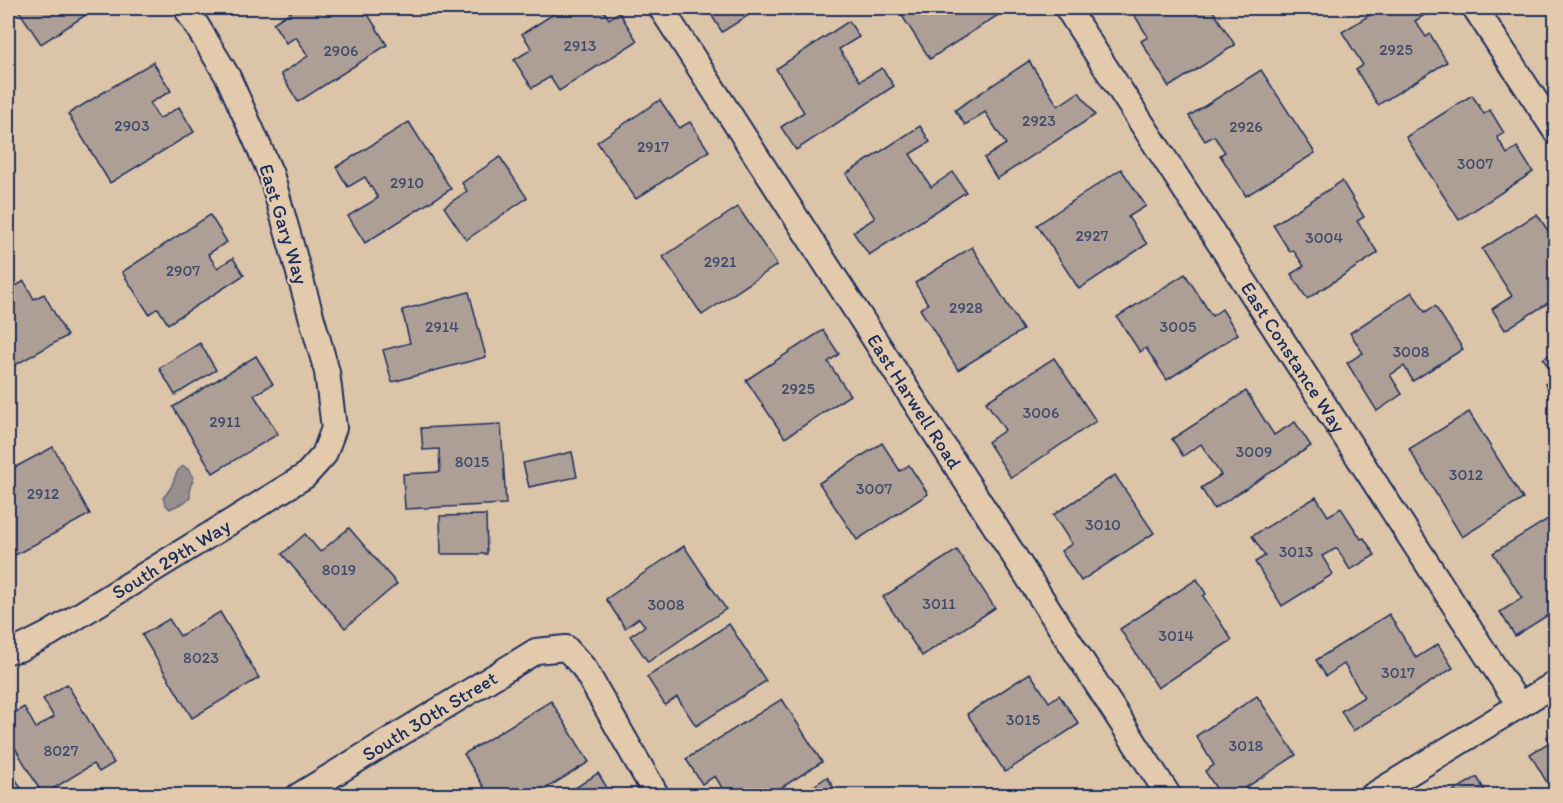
<svg xmlns="http://www.w3.org/2000/svg" width="1563" height="803" font-family="Itim,sans-serif">
<style>
.water{fill:#97908f;stroke:#65697b;stroke-width:1.5}
.building{fill:#ad9f96;stroke:#1b2f5e;stroke-width:1.5}
.lines{fill:none;stroke-linecap:round;stroke-linejoin:round}
.street-casing{stroke:#1b2f5e;stroke-width:28}
.street{stroke:#e4caac;stroke-width:24}
.labels{text-anchor:middle;stroke-width:5;stroke-linejoin:round;paint-order:stroke}
.number-label{font-size:16px;fill:#404b6c}
.street-label{font-size:20px;fill:#1b2f5e;stroke:#e4caac}
</style>
<rect width="100%" height="100%" fill="#dcc4a9"/>
<filter id="ink" filterUnits="userSpaceOnUse"><feTurbulence type="fractalNoise" baseFrequency=".0167" numOctaves="2"/><feDisplacementMap in="SourceGraphic" scale="12" xChannelSelector="R" yChannelSelector="G"/><feConvolveMatrix kernelMatrix="1 2 1 2 8 2 1 2 1" color-interpolation-filters="sRGB"/></filter>
<g filter="url(#ink)">
<!-- water -->
<path class="water" d="M183 466 188 469 194 478 190 487V498C186 503 177 505 170 509L166 505 163 498C165 495 168 492 170 489 175 481 174 472 183 466Z"/>
<!-- building -->
<g class="building">
<polygon points="17,8 94,8 95,9 41,44"/>
<polygon points="297,8 364,8 387,45 298,102 281,74 308,56 296,37 286,43 273,23"/>
<polygon points="563,8 602,8 609,19 619,12 637,41 559,91 550,77 532,88 514,60 532,49 522,34"/>
<polygon points="707,8 760,8 722,32"/>
<polygon points="897,8 1009,8 930,59"/>
<polygon points="1130,8 1211,8 1235,45 1169,87 1141,41 1148,37"/>
<polygon points="1381,8 1426,8 1429,12 1415,21 1426,37 1430,34 1447,62 1378,105 1356,70 1363,65 1342,32"/>
<polygon points="849,21 859,37 839,49 860,81 882,68 894,86 796,150 781,127 804,112 776,69"/>
<polygon points="1029,61 1058,106 1079,92 1095,115 997,179 984,158 1006,144 985,112 965,125 955,110"/>
<polygon points="153,62 171,91 150,103 159,119 179,107 194,132 110,183 68,114"/>
<polygon points="1261,70 1315,153 1246,196 1220,155 1225,152 1214,136 1205,141 1189,116"/>
<polygon points="1472,95 1484,114 1490,110 1504,133 1497,137 1507,154 1517,147 1533,172 1459,220 1406,137"/>
<polygon points="660,100 679,128 690,122 709,151 636,199 597,142"/>
<polygon points="409,122 451,189 365,243 348,216 378,198 365,177 348,187 336,167"/>
<polygon points="920,126 930,142 910,154 931,187 953,172 966,192 869,255 853,232 875,218 846,174"/>
<polygon points="500,157 527,198 466,240 444,207 467,191 462,183"/>
<polygon points="1121,169 1146,206 1128,217 1147,244 1079,289 1037,225"/>
<polygon points="1342,181 1364,217 1357,221 1378,253 1307,299 1291,274 1304,266 1293,250 1290,252 1273,225"/>
<polygon points="738,207 777,265 702,315 663,257"/>
<polygon points="1537,214 1556,243 1556,298 1505,330 1492,309 1512,296 1482,249"/>
<polygon points="210,215 227,242 208,254 217,268 233,258 244,275 168,324 158,308 149,314 122,272"/>
<polygon points="972,247 1023,330 958,370 920,309 928,304 915,283"/>
<polygon points="1185,274 1212,316 1222,309 1238,334 1167,380 1146,348 1140,352 1117,317"/>
<polygon points="24,281 34,299 44,294 67,336 8,369 8,291"/>
<polygon points="469,292 486,357 392,382 383,350 410,343 402,310"/>
<polygon points="1412,292 1425,312 1435,306 1463,349 1413,381 1404,366 1390,375 1402,394 1377,411 1347,363 1363,353 1350,333"/>
<polygon points="823,330 839,354 828,362 850,395 785,438 746,380"/>
<polygon points="200,343 216,370 175,395 159,368"/>
<polygon points="1556,350 1556,401 1545,384 1555,377 1543,359"/>
<polygon points="256,356 273,384 254,395 278,434 213,473 173,407"/>
<polygon points="1054,358 1096,421 1011,478 988,442 1005,430 986,402"/>
<polygon points="1246,391 1274,435 1295,422 1311,446 1214,509 1201,488 1221,475 1201,444 1183,456 1172,439"/>
<polygon points="1469,412 1523,499 1462,537 1409,449"/>
<polygon points="501,424 506,504 405,509 403,474 440,472 439,449 423,450 421,428"/>
<polygon points="882,443 900,471 909,465 928,494 857,540 819,483"/>
<polygon points="53,447 90,514 8,559 8,471"/>
<polygon points="572,452 577,477 529,487 523,463"/>
<polygon points="1115,475 1154,533 1081,581 1061,551 1072,544 1053,515"/>
<polygon points="1316,497 1328,516 1341,508 1361,539 1364,538 1375,555 1350,570 1337,548 1322,556 1333,574 1282,606 1255,562 1265,556 1252,536"/>
<polygon points="1556,514 1556,610 1515,636 1500,612 1522,598 1493,553"/>
<polygon points="486,515 487,554 441,554 440,516"/>
<polygon points="349,528 397,584 345,628 282,554 305,534 320,552"/>
<polygon points="684,546 726,609 648,662 630,636 645,626 639,618 625,628 606,599"/>
<polygon points="957,550 995,608 922,656 883,597"/>
<polygon points="1197,579 1206,594 1203,596 1232,640 1158,688 1120,629"/>
<polygon points="220,612 259,678 192,718 142,635 169,619 180,636"/>
<polygon points="1389,614 1416,658 1438,644 1453,668 1353,731 1341,711 1364,697 1344,664 1326,676 1316,660"/>
<polygon points="729,624 766,681 696,726 677,697 665,705 647,677"/>
<polygon points="1030,673 1049,702 1059,695 1079,724 1005,772 967,714"/>
<polygon points="67,684 114,763 99,772 93,764 43,795 8,736 8,717 24,707 36,728 54,717 43,699"/>
<polygon points="1257,696 1296,755 1233,796 1221,796 1205,771 1214,765 1196,736"/>
<polygon points="782,699 822,762 768,796 727,796 715,776 702,784 686,759"/>
<polygon points="551,701 589,762 534,796 489,796 464,754"/>
<polygon points="1556,732 1556,796 1555,796 1530,754 1550,742 1547,737"/>
<polygon points="8,766 25,795 24,796 8,796"/>
<polygon points="598,773 612,796 563,796"/>
<polygon points="827,777 839,796 799,796"/>
<polygon points="1477,777 1488,796 1452,796 1450,793"/>
</g>
<g class="lines">
<defs>
<g id="street">
<path id="s1" d="M661 8 1169 796"/>
<path id="s2" d="M1067 8 1519 705"/>
<polyline points="1475,8 1556,132"/>
<path id="s3" d="M8 651 19 649 49 634 305 476 324 455 334 428 327 372 271 174 228 77 186 8"/>
<path id="s4" d="M298 796 536 651 566 648 584 668 657 796"/>
<polyline points="1372,796 1556,683"/>
</g>
</defs>
<!-- street casing -->
<use href="#street" class="street-casing"/>
<!-- street -->
<use href="#street" class="street"/>
</g>
</g>
<g class="labels">
<!-- number labels -->
<g class="number-label">
<text x="580" y="51">2913</text>
<text x="1396" y="55">2925</text>
<text x="341" y="56">2906</text>
<text x="1039" y="126">2923</text>
<text x="132" y="131">2903</text>
<text x="1246" y="132">2926</text>
<text x="653" y="152">2917</text>
<text x="1475" y="169">3007</text>
<text x="407" y="188">2910</text>
<text x="1092" y="241">2927</text>
<text x="1324" y="243">3004</text>
<text x="720" y="267">2921</text>
<text x="183" y="276">2907</text>
<text x="966" y="313">2928</text>
<text x="442" y="332">2914</text>
<text x="1178" y="332">3005</text>
<text x="1411" y="357">3008</text>
<text x="798" y="394">2925</text>
<text x="1041" y="418">3006</text>
<text x="225" y="427">2911</text>
<text x="1254" y="457">3009</text>
<text x="472" y="467">8015</text>
<text x="1466" y="480">3012</text>
<text x="874" y="494">3007</text>
<text x="43" y="499">2912</text>
<text x="1103" y="530">3010</text>
<text x="1296" y="557">3013</text>
<text x="339" y="575">8019</text>
<text x="939" y="609">3011</text>
<text x="666" y="610">3008</text>
<text x="1176" y="641">3014</text>
<text x="201" y="663">8023</text>
<text x="1398" y="678">3017</text>
<text x="1023" y="725">3015</text>
<text x="1246" y="751">3018</text>
<text x="61" y="756">8027</text>
</g>
<!-- street labels -->
<g class="street-label">
<text transform="translate(284 224) rotate(73)" y="7">East Gary Way</text>
<text dy="7" stroke="none"><textPath href="#s2" startOffset="416">East Constance Way</textPath></text>
<text dy="7" stroke="none"><textPath href="#s1" startOffset="468">East Harwell Road</textPath></text>
<text dy="7" stroke="none"><textPath href="#s3" startOffset="188">South 29th Way</textPath></text>
<text dy="7" stroke="none"><textPath href="#s4" startOffset="154">South 30th Street</textPath></text>
</g>
</g>
<!-- margin -->
<rect width="1563" height="803" fill="none" stroke="#e4caac" stroke-width="30"/>
<rect x="15" y="15" width="1533" height="773" fill="none" stroke="#1b2f5e" stroke-width="2" filter="url(#ink)"/>
</svg>
